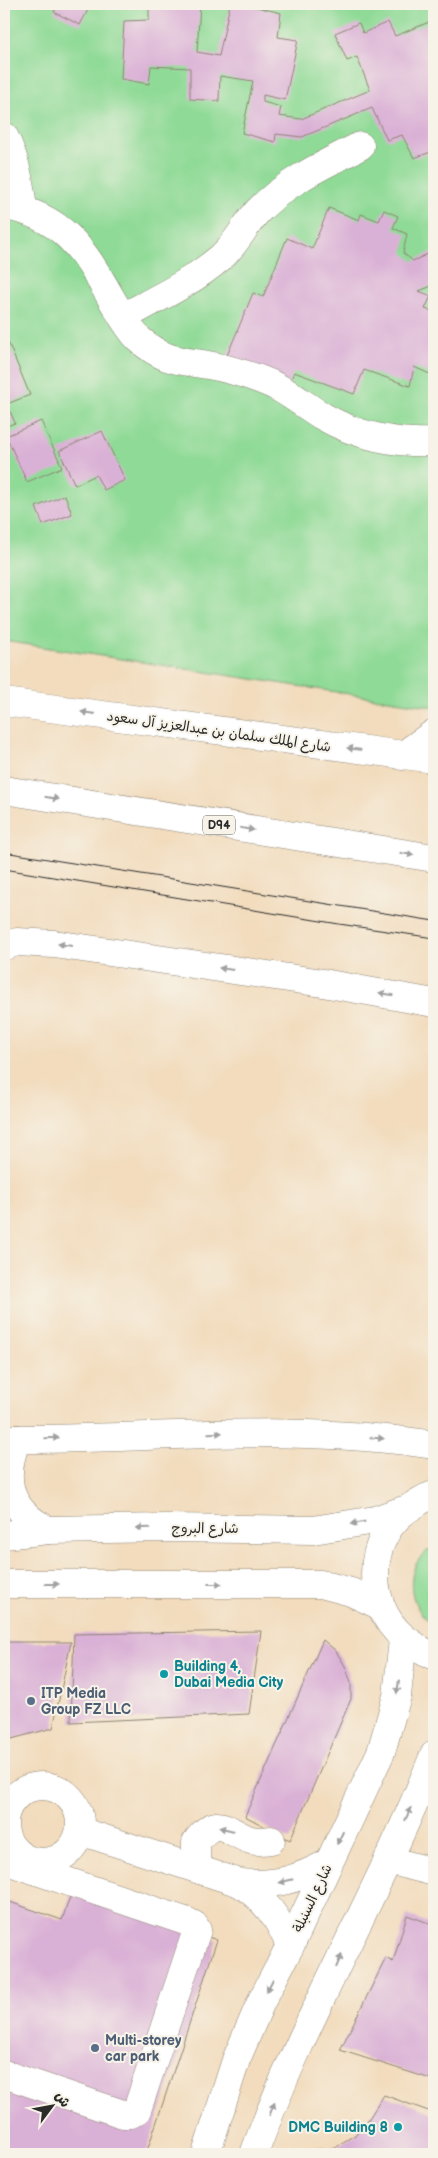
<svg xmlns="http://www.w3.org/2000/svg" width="438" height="2158" font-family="'Balsamiq Sans','Playpen Sans Arabic',sans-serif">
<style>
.green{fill:#8fda96;stroke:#5d8260}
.building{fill:#dab1d6}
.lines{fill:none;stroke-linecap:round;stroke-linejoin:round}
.minor-casing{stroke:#8e8474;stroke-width:29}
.major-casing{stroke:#8e8474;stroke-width:29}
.minor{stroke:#fff;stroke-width:28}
.major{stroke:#fff;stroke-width:28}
.tram{stroke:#2b2b2b;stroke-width:1}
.oneway{fill:#a0a0a0}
.culture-dot{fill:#0f9aa8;stroke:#f7f3e8;stroke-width:2}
.service-dot{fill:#5c6f8a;stroke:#f7f3e8;stroke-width:2}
.labels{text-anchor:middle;stroke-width:4;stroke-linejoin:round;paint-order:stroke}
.shield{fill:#f7f3e8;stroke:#686764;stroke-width:1}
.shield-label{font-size:12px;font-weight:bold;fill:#2b2b2b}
.street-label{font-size:14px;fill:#2b2b2b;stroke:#f7f3e8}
.culture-label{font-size:14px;font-weight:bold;fill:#0d838f;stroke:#f7f3e8;text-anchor:start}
.service-label{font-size:14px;font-weight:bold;fill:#4e5e75;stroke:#f7f3e8;text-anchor:start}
</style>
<rect width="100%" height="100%" fill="#f7f3e8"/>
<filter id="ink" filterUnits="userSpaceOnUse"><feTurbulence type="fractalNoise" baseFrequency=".02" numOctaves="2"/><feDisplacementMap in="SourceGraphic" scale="10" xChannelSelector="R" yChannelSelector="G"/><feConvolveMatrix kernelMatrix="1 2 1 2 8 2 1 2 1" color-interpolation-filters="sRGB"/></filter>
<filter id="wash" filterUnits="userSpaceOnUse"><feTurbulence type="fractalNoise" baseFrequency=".0096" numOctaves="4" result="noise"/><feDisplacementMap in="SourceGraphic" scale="20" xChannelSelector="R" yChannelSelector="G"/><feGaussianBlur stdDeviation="1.12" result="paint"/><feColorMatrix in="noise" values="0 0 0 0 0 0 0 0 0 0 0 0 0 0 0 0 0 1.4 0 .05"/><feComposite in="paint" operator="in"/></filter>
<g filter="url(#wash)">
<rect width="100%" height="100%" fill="#f2dcbd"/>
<!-- green -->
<g class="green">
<polygon points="4,4 434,4 434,707 4,641"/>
<path d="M434 1547V1624C405 1609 403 1561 434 1547Z"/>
</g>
<g id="blocks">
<!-- building -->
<g class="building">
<polygon points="58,4 91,4 80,25 54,12"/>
<polygon points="149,4 200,4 197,52 219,56 230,4 245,4 281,13 278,37 298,40 285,100 263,95 263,102 281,107 279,116 301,119 370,90 357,57 347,61 335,33 359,23 363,33 388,22 395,36 434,20 434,151 414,158 402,135 387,140 372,108 302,137 276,134 275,142 242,133 253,81 220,76 219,101 190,99 190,68 151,66 149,84 121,79 124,21 149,20"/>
<polygon points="329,208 359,220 361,214 379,221 384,210 398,216 393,228 407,234 403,253 413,261 434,251 434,285 419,291 431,296 425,309 434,312 434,371 432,375 414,367 410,386 364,370 354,394 294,372 289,384 226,358 253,293 263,297 287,238 312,249"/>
<polygon points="8,342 30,395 4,405 4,344"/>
<polygon points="10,411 15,423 4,427 4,414"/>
<polygon points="41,421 62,467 27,482 6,436"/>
<polygon points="102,431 125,480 104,490 96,475 75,485 59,451"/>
<polygon points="65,495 72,514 43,525 36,507"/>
<polygon points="261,1631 249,1714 71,1722 74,1634"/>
<polygon points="323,1640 336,1651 345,1666 351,1683 351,1699 290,1840 245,1816"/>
<polygon points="4,1642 71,1642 53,1728 4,1741"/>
<polygon points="72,1891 217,1940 146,2154 4,2154 4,1900 62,1920"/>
<polygon points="407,1915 434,1925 434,1972 431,1982 434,1983 434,2080 340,2050 386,1958 393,1962"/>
<polygon points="384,2095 434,2113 434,2154 298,2154 299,2151 333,2148 355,2135 368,2120"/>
</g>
</g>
</g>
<g filter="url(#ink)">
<use href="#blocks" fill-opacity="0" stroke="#8e8474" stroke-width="1"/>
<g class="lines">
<defs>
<g id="minor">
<path d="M4 136C16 159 20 184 23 209"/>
<path d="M4 206C62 215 84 250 111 298 119 311 127 327 139 339 163 361 178 360 208 365 226 368 242 373 259 379 285 388 302 404 324 417 357 436 397 444 434 442"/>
<path d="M123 317C156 299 191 283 220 258 236 245 244 226 258 211 287 181 323 165 360 146"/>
<polyline points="402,756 434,733"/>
<polyline points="4,946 17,942 54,944 323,983 434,1003"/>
<path d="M4 1439C147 1440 291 1422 434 1445"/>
<path d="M17 1439C1 1479 7 1510 48 1530"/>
<path d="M434 1495C427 1496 420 1501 414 1505 361 1535 363 1615 414 1645 420 1650 426 1654 434 1655"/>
<polyline points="4,1535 48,1530 166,1528 313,1530 375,1520 404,1510"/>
<polyline points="4,1584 321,1584 351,1592 379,1605"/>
<circle cx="42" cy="1824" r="38"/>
<path d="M80 1831 240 1883C275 1886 297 1880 328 1863"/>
<polyline points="4,1860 188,1922 194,1925 197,1930 137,2110 131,2114 123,2114 4,2074"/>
<polyline points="388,1860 434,1872"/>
<path d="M200 1870 196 1861V1842C219 1811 227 1833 251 1840 258 1842 264 1841 271 1840"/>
<path d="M240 1883C265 1900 279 1918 290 1946"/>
<polyline points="206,2154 236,2060 261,2002 290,1946 381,1752 397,1696 403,1639"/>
<path d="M254 2154C304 2017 380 1891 434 1755"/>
</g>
<g id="major">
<polyline points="4,702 434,759"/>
<polyline points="4,790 434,858"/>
</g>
</defs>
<!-- minor casing -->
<use href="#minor" class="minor-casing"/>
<!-- major casing -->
<use href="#major" class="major-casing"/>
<!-- minor -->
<use href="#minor" class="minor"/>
<!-- major -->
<use href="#major" class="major"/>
<!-- tram -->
<g class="tram">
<polyline points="4,852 434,921"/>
<polyline points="4,869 339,924 434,938"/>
</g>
</g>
<!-- one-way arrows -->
<defs><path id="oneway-solid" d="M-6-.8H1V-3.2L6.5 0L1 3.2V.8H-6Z" transform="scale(1.25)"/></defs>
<g class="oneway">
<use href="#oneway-solid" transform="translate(88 713) rotate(-172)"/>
<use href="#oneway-solid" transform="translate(354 749) rotate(-172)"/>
<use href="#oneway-solid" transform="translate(52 798) rotate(10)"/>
<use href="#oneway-solid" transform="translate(247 829) rotate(9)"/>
<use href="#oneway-solid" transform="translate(407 854) rotate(9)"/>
<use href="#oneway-solid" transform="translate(65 945) rotate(-172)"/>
<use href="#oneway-solid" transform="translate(226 969) rotate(-172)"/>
<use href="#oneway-solid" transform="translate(386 994) rotate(-170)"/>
<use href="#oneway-solid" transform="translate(215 1433) rotate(-2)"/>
<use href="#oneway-solid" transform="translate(52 1438) rotate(-2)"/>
<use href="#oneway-solid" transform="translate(377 1438) rotate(6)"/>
<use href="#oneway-solid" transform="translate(358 1523) rotate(168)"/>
<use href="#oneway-solid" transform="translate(143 1528) rotate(179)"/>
<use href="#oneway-solid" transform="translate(52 1584)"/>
<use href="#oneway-solid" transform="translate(215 1584)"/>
<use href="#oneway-solid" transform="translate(398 1687) rotate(98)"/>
<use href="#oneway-solid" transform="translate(408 1814) rotate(-66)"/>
<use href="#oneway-solid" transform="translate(226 1829) rotate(-167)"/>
<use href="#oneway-solid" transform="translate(340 1838) rotate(116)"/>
<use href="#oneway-solid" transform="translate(286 1881) rotate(166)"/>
<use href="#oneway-solid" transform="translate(339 1961) rotate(-66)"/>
<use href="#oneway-solid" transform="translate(270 1985) rotate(117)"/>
<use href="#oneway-solid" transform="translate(272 2109) rotate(-68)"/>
</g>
</g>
<!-- markers -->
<g class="culture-dot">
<circle cx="164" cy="1674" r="5"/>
<circle cx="398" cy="2127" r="5"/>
</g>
<g class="service-dot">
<circle cx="31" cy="1701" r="5"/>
<circle cx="95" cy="2048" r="5"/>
</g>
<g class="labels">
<!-- shield labels -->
<rect class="shield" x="203" y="815.5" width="32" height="19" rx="4"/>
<g class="shield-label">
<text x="219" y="829">D94</text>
</g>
<!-- street labels -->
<g class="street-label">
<text transform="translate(219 731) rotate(8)" y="5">شارع الملك سلمان بن عبدالعزيز آل سعود</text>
<text x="205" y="1533">شارع البروج</text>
<text transform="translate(312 1898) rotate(-65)" y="5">شارع السنبلة</text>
</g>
<!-- culture labels -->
<g class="culture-label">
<text x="174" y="1671">Building 4,<tspan x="174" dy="16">Dubai Media City</tspan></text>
<text x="388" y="2132" text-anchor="end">DMC Building 8</text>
</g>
<!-- service labels -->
<g class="service-label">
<text x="41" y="1698">ITP Media<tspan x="41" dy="16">Group FZ LLC</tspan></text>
<text x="105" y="2045">Multi-storey<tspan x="105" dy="16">car park</tspan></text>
</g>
</g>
<!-- margin -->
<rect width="438" height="2158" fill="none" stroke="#f7f3e8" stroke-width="20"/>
<!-- north arrow -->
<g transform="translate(52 2106) rotate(58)" stroke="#f7f3e8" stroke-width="4" paint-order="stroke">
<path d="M0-4L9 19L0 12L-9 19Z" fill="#2b2b2b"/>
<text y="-8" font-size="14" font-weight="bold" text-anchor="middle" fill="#2b2b2b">ش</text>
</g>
</svg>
